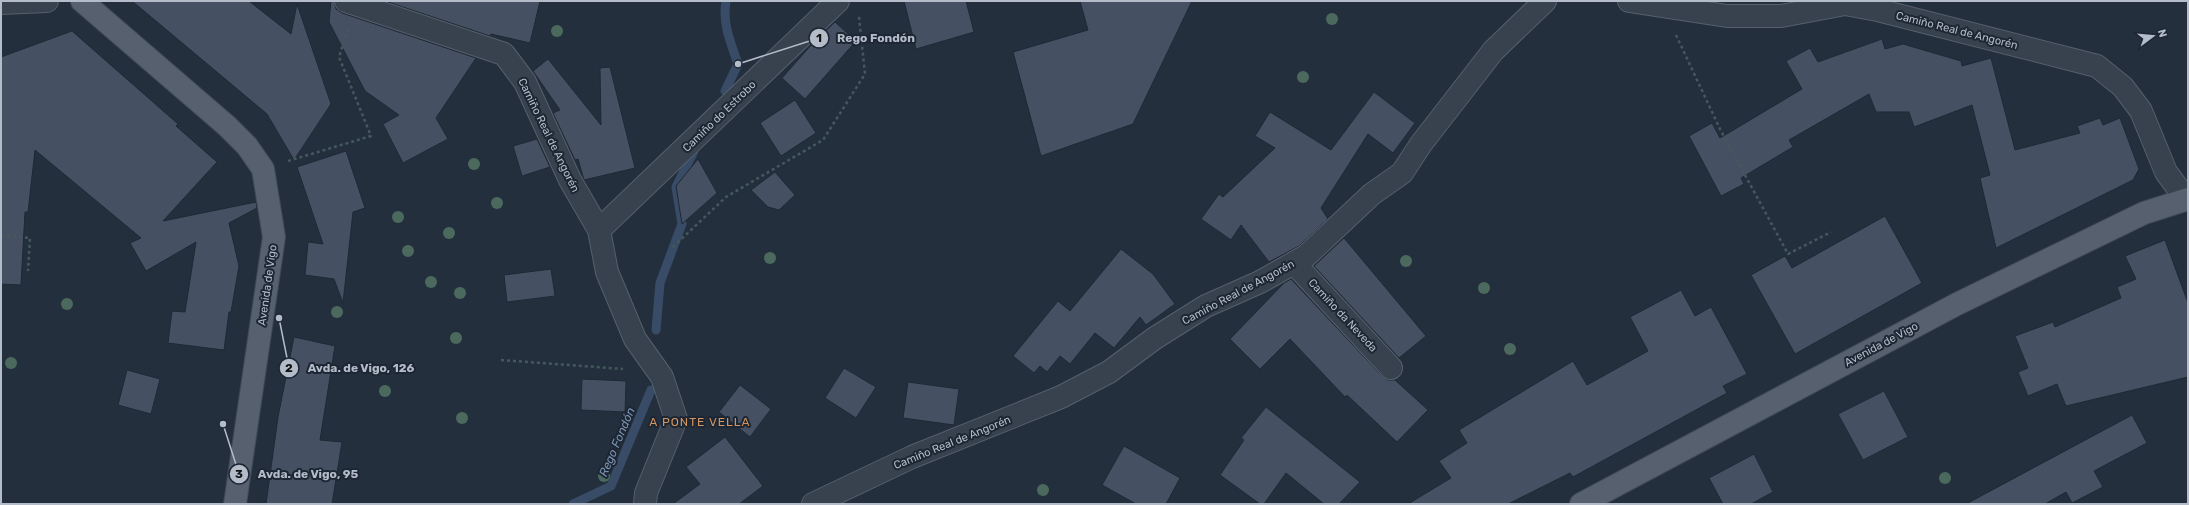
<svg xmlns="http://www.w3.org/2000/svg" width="2189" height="505" font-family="Rubik,sans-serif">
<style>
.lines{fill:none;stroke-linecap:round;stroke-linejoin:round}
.stream{stroke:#394c67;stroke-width:9}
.building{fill:#455162;stroke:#1f2835}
.minor-casing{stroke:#565f6c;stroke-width:24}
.major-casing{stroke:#414a57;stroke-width:24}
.path{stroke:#44595c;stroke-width:2.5;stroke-dasharray:3 3;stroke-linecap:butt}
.minor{stroke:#38414e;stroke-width:22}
.major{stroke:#56606e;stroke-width:22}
.tree{fill:#4b6a5d}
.labels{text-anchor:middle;stroke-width:4;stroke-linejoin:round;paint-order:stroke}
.street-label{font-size:11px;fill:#b4bcc9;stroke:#1d2633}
.neighbourhood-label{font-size:12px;letter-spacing:1px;fill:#d59563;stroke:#1d2633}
.water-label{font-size:12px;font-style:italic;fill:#7c92b1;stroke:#1d2633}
.leader{fill:none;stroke:#b4bcc9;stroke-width:1.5}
.callout-dot{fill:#b4bcc9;stroke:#1d2633;stroke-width:1.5}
.mark-label{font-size:12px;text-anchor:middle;font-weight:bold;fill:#111}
.callout-label{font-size:12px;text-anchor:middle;font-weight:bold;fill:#b4bcc9;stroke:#1d2633;stroke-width:4;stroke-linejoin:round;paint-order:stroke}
</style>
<rect width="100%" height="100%" fill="#242f3e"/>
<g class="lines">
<!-- stream -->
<g class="stream">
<path d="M725 91 738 64C731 43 722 24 726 1"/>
<polyline points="656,330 660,283 682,224 676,187 694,151"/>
<polyline points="573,504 611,486 651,390"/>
</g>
</g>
<!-- building -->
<g class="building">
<polygon points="132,1 249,1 291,34 297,4 331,104 294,160 267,114"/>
<polygon points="331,1 334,1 336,9 342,13 476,58 436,118 448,139 403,163 383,124 399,115 365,91 329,22"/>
<polygon points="385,1 540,1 530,43 491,34 490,36"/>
<polygon points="904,1 966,1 974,32 916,49"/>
<polygon points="1080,1 1192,1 1133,124 1041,156 1013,52 1088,30"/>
<polygon points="835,22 856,41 805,99 782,78 813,43"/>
<polygon points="72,31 178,124 176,126 217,162 163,221 256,202 257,208 229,223 239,266 231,312 229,312 224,350 168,343 172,311 185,312 196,242 146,271 130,243 141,238 35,150 28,212 25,212 21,285 1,284 1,57"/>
<polygon points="1882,39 1885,49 1903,44 1961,61 1962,66 1991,58 2015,150 2080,133 2077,126 2100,118 2103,125 2120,118 2139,169 2133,180 1996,248 1980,178 1990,175 1972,105 1914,127 1909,112 1876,112 1869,94 1789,140 1793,147 1741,178 1744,184 1721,196 1689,136 1712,123 1720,138 1802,89 1786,61 1810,48 1818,62"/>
<polygon points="548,59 601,125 600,68 610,67 635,168 584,180 578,159 575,160 553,113 560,110 533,71"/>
<polygon points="1374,92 1415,123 1393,153 1368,134 1321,208 1328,219 1299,246 1269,262 1241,225 1231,240 1201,219 1219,194 1223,197 1275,148 1255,136 1270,112 1331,150"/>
<polygon points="795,100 816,133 781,156 760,123"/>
<polygon points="537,139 550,167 522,176 513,146"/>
<polygon points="346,151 365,208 353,212 343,303 334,279 305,275 308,242 323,244 297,167"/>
<polygon points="698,159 717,193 682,224 676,186"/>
<polygon points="775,172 795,195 779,210 768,207 751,190"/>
<polygon points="1885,216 1922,283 1795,354 1751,275 1785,256 1792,268"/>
<polygon points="1344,238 1426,336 1399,358 1314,266"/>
<polygon points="2165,240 2188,303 2188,377 2066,406 2057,384 2028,396 2018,372 2028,368 2015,336 2053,322 2055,327 2121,298 2117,287 2136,279 2125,256"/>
<polygon points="1121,249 1153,274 1175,304 1146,325 1140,317 1114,348 1095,333 1070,364 1060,356 1047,372 1040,366 1034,373 1013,356 1058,301 1070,311"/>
<polygon points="551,269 555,296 507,302 504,275"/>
<polygon points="1291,279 1382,376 1388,380 1395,380 1428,410 1397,442 1347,395 1345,397 1290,339 1260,369 1230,339 1284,283"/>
<polygon points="1681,290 1695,316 1711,307 1747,374 1723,386 1727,393 1573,477 1570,473 1508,504 1408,504 1451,478 1439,461 1467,443 1459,430 1573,361 1587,385 1648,351 1630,317"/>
<polygon points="294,337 335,346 320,440 342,442 332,504 266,504 278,417"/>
<polygon points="844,368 876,387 856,418 825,398"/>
<polygon points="127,370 160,379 151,414 118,405"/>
<polygon points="582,379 626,381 625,412 581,410"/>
<polygon points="908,382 959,389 954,425 903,418"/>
<polygon points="740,385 771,409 750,437 719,412"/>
<polygon points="1884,391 1908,437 1863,460 1838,414"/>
<polygon points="1266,407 1360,482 1339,504 1324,504 1286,473 1264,504 1260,504 1220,475 1244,440 1241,438"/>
<polygon points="2132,415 2147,443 2094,471 2103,487 2072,503 2066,492 2045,504 1966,504"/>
<polygon points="725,437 763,486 739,504 673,504 700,484 686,467"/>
<polygon points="1124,446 1180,478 1166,504 1136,504 1102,485"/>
<polygon points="1754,454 1773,492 1751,504 1723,504 1709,478"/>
</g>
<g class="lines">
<defs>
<g id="minor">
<polyline points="346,1 504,54 525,82 570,180 599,230 607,272 635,339 662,377 676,419 646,493 645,504"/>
<polyline points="1629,1 1727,16 1781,16 1845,4 1878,10 2097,66 2123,87 2141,111 2166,172 2186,199"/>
<polyline points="1,3 47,1"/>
<polyline points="599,230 838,1"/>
<polyline points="1294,263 1391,368"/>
<polyline points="813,504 912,457 1061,397 1109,372 1155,338 1206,306 1260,282 1306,256 1372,194 1402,173 1421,144 1493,51 1545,1"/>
</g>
<g id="major">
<polyline points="82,1 227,126 247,146 263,169 274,237 235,504"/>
<polyline points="1581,504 1957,304 2144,213 2188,199"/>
</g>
</defs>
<!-- minor casing -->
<use href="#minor" class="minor-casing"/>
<!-- major casing -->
<use href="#major" class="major-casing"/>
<!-- path -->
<g class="path">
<polyline points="1676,35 1720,129 1788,254 1831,232"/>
<polyline points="288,161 371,136 339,57 348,29"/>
<polyline points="1,235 30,238 28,271"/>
<polyline points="673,247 726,197 823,140 865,74 859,17"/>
<polyline points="501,360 623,369"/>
</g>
<!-- minor -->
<use href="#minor" class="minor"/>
<!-- major -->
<use href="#major" class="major"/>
</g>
<!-- trees -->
<g class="tree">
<circle cx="1332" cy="19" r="6"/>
<circle cx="557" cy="31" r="6"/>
<circle cx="1303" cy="77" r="6"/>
<circle cx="474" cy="164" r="6"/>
<circle cx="497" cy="203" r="6"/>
<circle cx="398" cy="217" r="6"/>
<circle cx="449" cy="233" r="6"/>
<circle cx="408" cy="251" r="6"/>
<circle cx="770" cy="258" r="6"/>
<circle cx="1406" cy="261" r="6"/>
<circle cx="431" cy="282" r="6"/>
<circle cx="1484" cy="288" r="6"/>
<circle cx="460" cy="293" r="6"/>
<circle cx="67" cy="304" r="6"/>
<circle cx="337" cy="312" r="6"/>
<circle cx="456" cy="338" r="6"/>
<circle cx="1510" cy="349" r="6"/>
<circle cx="11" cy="363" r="6"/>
<circle cx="385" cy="391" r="6"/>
<circle cx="462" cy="418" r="6"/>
<circle cx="604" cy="476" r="6"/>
<circle cx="1945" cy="478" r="6"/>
<circle cx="1043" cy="490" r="6"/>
</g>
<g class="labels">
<!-- street labels -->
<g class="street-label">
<text transform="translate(1957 30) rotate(14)" y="4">Camiño Real de Angorén</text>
<text transform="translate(719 116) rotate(-44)" y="4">Camiño do Estrobo</text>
<text transform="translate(549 135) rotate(64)" y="4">Camiño Real de Angorén</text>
<text transform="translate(267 285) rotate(-82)" y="4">Avenida de Vigo</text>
<text transform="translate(1238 292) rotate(-28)" y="4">Camiño Real de Angorén</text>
<text transform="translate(1343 315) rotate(47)" y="4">Camiño da Neveda</text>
<text transform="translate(1881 344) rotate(-28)" y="4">Avenida de Vigo</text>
<text transform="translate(952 442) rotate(-22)" y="4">Camiño Real de Angorén</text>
</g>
<!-- neighbourhood labels -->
<g class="neighbourhood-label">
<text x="700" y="426">A PONTE VELLA</text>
</g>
<!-- water labels -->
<g class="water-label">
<text transform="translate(617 442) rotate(-67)" y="4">Rego Fondón</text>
</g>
</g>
<!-- callouts -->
<path class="leader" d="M738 64L819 38M279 318L289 368M223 424L239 474"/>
<g class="callout-dot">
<circle cx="738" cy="64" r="4"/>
<circle cx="279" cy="318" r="4"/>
<circle cx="223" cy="424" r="4"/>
<circle cx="819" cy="38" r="10"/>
<circle cx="289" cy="368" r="10"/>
<circle cx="239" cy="474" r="10"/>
</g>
<g class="mark-label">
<text x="819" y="42">1</text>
<text x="289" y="372">2</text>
<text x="239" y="478">3</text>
</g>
<g class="callout-label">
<text x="876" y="42">Rego Fondón</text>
<text x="361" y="372">Avda. de Vigo, 126</text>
<text x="308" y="478">Avda. de Vigo, 95</text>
</g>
<!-- border -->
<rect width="2189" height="505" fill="none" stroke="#b4bcc9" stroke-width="4"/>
<!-- north arrow -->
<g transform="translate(2153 36) rotate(74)" stroke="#1d2633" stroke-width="3" paint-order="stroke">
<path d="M0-3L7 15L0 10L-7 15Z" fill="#b4bcc9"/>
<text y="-6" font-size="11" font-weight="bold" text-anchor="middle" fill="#b4bcc9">N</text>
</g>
</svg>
